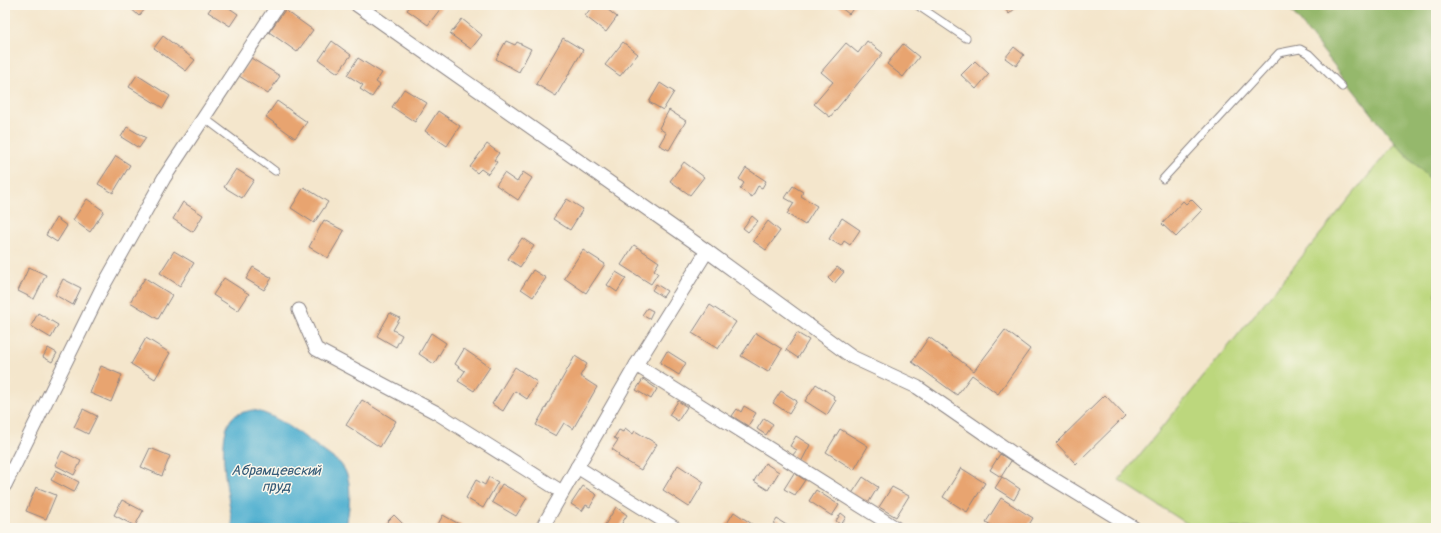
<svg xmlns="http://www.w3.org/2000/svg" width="1441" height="533" font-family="Pangolin,sans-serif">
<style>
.green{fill:#bcd77d;stroke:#6f7c5c}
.forest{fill:#95b86c;stroke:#5c6d54}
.water{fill:#51b0d0;stroke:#3a6986}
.building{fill:#e8a470}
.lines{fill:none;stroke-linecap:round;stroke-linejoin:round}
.lane-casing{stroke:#8b8484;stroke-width:9}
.street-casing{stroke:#8b8484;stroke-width:15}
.lane{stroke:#fff;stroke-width:7}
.street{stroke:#fff;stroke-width:13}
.labels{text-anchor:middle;stroke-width:3;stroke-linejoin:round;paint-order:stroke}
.water-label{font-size:14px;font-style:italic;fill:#355b77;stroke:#fbf7ec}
</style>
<rect width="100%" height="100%" fill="#fbf7ec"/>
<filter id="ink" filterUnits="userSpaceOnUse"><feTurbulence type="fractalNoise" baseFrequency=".025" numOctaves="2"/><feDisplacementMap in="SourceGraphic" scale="8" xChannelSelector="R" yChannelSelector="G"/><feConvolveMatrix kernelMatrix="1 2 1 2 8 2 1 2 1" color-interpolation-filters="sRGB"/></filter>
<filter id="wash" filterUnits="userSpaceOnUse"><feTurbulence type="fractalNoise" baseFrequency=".012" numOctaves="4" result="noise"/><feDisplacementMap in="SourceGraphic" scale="16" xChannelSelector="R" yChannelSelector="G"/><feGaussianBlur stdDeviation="0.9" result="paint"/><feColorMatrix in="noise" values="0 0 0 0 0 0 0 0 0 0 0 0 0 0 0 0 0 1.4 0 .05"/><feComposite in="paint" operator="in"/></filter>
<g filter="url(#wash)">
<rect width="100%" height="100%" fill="#f4e6cc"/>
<!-- green -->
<polygon class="green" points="1395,143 1436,185 1436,528 1194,528 1119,480"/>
<!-- forest -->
<polygon class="forest" points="1287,5 1436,5 1436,185 1395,143"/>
<!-- water -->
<path class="water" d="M252 410C280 414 316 447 340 463 355 480 349 507 346 528H233C230 501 214 440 232 418 237 413 245 412 252 410Z"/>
<g id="blocks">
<!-- building -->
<g class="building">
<polygon points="127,5 144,5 147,7 139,16"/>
<polygon points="213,5 225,5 238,14 230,26 208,12"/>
<polygon points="411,5 437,5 441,8 428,25 407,10"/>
<polygon points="593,5 602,5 617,17 606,32 585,16"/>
<polygon points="837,5 856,5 849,14"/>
<polygon points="1002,5 1019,5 1009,14"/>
<polygon points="285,10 313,30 297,52 269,32"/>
<polygon points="462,19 482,35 471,49 450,34"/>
<polygon points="163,36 195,60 186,71 154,48"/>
<polygon points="563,38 583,50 556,96 536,84"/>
<polygon points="332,41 351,55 338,73 319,60"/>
<polygon points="506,41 515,45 517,42 531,49 519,72 496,59"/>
<polygon points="867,41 883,53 830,117 814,104 833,82 821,72 846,43 858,53"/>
<polygon points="623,42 638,54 620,76 605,65"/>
<polygon points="903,44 919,57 903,77 887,64"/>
<polygon points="1014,47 1024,55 1016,66 1005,58"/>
<polygon points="251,58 280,76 268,94 239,76"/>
<polygon points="358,58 382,73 376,82 380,85 372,97 360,89 363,85 347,75"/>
<polygon points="975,61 989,74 976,89 961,75"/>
<polygon points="137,75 170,96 163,108 129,87"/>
<polygon points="660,83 674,92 663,110 649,102"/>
<polygon points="404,89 427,103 415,122 392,107"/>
<polygon points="277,101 307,122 295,138 266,117"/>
<polygon points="669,110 686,121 669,150 659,145 666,133 659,128"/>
<polygon points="438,111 460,126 447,146 425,131"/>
<polygon points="127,127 146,138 139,148 121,137"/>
<polygon points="487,144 499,153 494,160 497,162 488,174 481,169 477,173 470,167"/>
<polygon points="116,156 130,165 113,193 98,184"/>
<polygon points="684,162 704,177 690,195 670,181"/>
<polygon points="746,168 766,181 762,188 758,186 752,197 740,189 744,183 739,179"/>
<polygon points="236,169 254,180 242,198 224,187"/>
<polygon points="523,172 532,178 518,200 496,185 504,173 517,182"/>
<polygon points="793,186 803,192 801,196 817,206 805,225 787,214 794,203 785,198"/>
<polygon points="304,187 328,202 314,223 291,208"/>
<polygon points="87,199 104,211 90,232 73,220"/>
<polygon points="567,199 583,209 570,230 553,219"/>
<polygon points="1191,199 1202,210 1176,237 1162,224 1183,201 1186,204"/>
<polygon points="183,202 203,215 193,232 173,219"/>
<polygon points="752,216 758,221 748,232 743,228"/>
<polygon points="56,218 67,226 57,242 46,235"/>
<polygon points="842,218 860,230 850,245 844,241 841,246 829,239"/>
<polygon points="324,220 344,231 328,258 309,247"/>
<polygon points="768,221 780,231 766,250 753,241"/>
<polygon points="522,238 534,246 520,267 508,259"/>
<polygon points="634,245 659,262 654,270 658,273 651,284 621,265"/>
<polygon points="583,250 605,264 586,293 564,278"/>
<polygon points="174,251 194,263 180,286 160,273"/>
<polygon points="29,267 46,275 34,299 18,291"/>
<polygon points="253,267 272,278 264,290 246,279"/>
<polygon points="837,267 844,272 834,284 828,278"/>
<polygon points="533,270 546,278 533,297 521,289"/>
<polygon points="616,272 626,278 617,292 607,285"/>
<polygon points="145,278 172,295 158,319 130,302"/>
<polygon points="224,278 249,294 238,311 213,295"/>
<polygon points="63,279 81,288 73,305 55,295"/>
<polygon points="656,284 667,291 663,297 652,290"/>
<polygon points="710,305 736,322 718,349 692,333"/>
<polygon points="647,308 653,311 649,319 642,315"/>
<polygon points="38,313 58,325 51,338 31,326"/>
<polygon points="390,313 400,318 393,330 402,335 396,347 377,336"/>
<polygon points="1005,330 1030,349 998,394 972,375 957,395 912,362 929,337 974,371"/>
<polygon points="431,333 446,343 434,364 419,354"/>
<polygon points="756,333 782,349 768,372 741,356"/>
<polygon points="797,333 809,340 798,358 786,350"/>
<polygon points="146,338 170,353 155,379 131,364"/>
<polygon points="48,348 57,353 52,362 43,357"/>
<polygon points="464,349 490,367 474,391 458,381 465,371 455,364"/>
<polygon points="667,351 686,363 679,375 660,363"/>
<polygon points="575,356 587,364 580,376 597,387 573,429 564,423 556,436 536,425"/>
<polygon points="101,366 122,375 111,402 90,393"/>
<polygon points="515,367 537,382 527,399 515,391 503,411 492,404"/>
<polygon points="643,379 657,389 651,399 636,390"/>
<polygon points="816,384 834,396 833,398 836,400 827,415 805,401"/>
<polygon points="781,391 797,401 789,414 773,403"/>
<polygon points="1105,395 1125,416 1076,464 1056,443"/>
<polygon points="362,400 396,421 380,447 346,425"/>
<polygon points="678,401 687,407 678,421 669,415"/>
<polygon points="744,406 756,413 748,426 732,416 737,409 741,412"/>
<polygon points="83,409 97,416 88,434 74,427"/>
<polygon points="764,418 773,424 766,435 757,429"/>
<polygon points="625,428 633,434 635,431 657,444 641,470 618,456 619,454 612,449 618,440 614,438 619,430 623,432"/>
<polygon points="840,429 868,446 854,470 826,452"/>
<polygon points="796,436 810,445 801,462 792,456 797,450 790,446"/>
<polygon points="150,448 170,456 162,476 141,467"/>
<polygon points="62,451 81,461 74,475 55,465"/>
<polygon points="1000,454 1011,461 1001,477 990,470"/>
<polygon points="765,463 779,472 768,490 754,481"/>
<polygon points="678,465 704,482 689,507 663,490"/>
<polygon points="961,468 985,483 967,512 943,497"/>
<polygon points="56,470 79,482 74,492 51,480"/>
<polygon points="794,473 805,480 795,495 784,489"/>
<polygon points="489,477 498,482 483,508 466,498 476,480 485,485"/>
<polygon points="863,477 878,487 867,505 851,495"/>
<polygon points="1002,477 1020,489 1014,500 995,488"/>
<polygon points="502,484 527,498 516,516 492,502"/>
<polygon points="583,486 597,495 590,507 586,505 582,511 571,504"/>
<polygon points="36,487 56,495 46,519 26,511"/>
<polygon points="892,487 909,496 896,517 879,507"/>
<polygon points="816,490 839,505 832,516 809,501"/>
<polygon points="1001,498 1033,518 1027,528 996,528 986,522"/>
<polygon points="122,500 143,511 135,526 114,515"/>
<polygon points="616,507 627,515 619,528 603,528"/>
<polygon points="734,512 752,524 749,528 724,528"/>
<polygon points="841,513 846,517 841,525 836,521"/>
<polygon points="394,515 407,528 381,528"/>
<polygon points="443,515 466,528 436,528"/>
<polygon points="777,519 791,528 771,528"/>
</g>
</g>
</g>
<g filter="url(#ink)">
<use href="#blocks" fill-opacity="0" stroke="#8b8484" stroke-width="1"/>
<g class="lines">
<defs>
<g id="lane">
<polyline points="917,5 966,38"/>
<polyline points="203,117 275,171"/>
<polyline points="1163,179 1279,53 1300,49 1309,54 1342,87"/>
</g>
<g id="street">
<polyline points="357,5 707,251 852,357 917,387 1024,461 1134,528"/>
<polyline points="299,310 316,349 437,413 562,492"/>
<polyline points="636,365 896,528"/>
<polyline points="577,467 675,528"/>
<polyline points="5,485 101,290 164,178 278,5"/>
<polyline points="542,528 636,365 707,251"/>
</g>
</defs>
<!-- lane casing -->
<use href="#lane" class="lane-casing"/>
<!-- street casing -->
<use href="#street" class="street-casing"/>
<!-- lane -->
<use href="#lane" class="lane"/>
<!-- street -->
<use href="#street" class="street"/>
</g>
</g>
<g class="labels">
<!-- water labels -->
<g class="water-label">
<text x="276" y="475">Абрамцевский<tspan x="276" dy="16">пруд</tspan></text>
</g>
</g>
<!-- margin -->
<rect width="1441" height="533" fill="none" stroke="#fbf7ec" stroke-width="20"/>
</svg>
